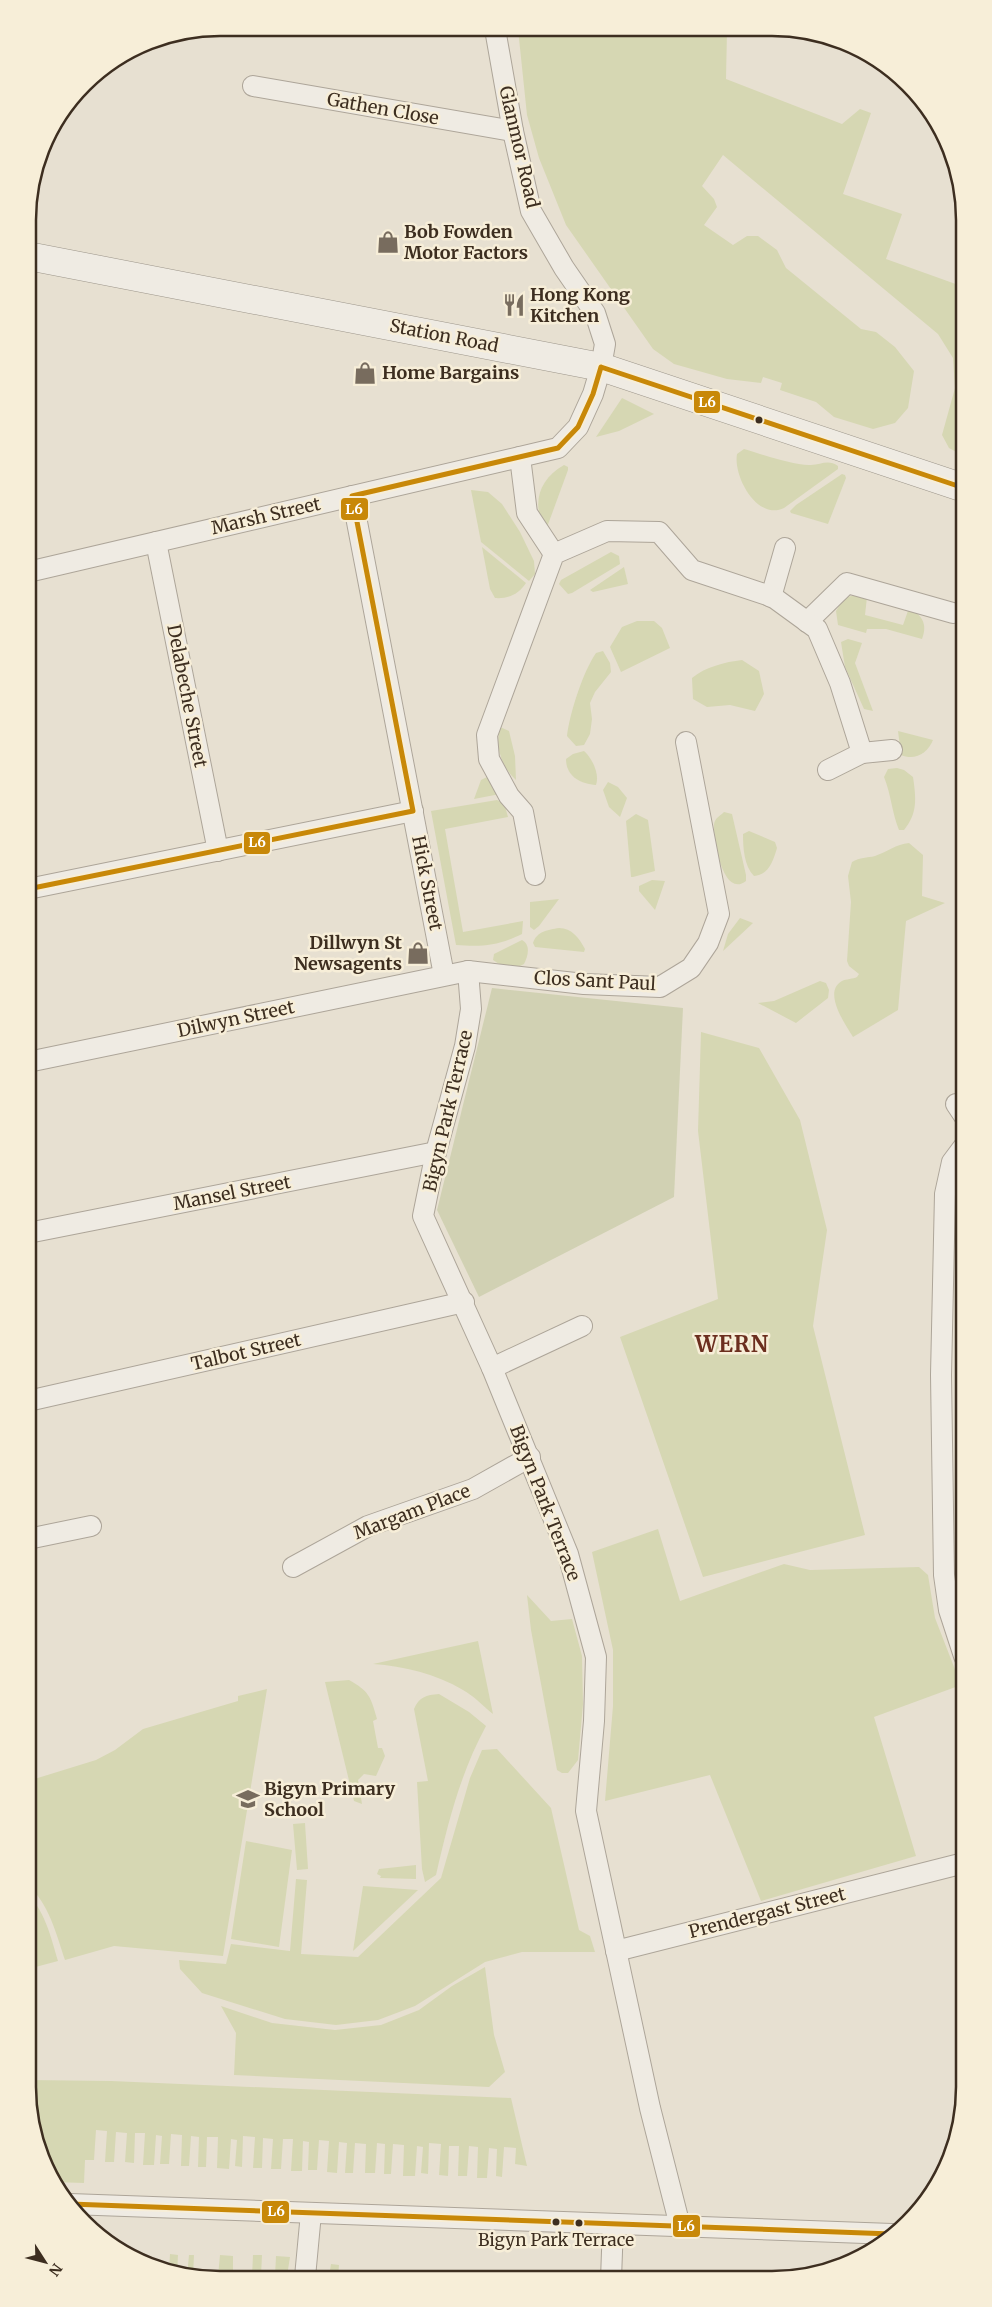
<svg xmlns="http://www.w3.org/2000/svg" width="992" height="2307" font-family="Merriweather,serif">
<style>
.green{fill:#d6d7b3}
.cemetery{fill:#d1d1b3}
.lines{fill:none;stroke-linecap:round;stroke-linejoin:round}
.minor-casing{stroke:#ada599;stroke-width:22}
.secondary-casing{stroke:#9c958a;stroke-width:29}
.minor{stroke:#efebe3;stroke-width:20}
.secondary{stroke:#efebe3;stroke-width:28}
.bus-1-casing{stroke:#f7eed8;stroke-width:9}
.bus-1{stroke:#c88808;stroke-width:5}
.bus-dot{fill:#3d2e20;stroke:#f7eed8;stroke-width:2}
.labels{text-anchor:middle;stroke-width:5;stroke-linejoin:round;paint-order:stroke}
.bus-label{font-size:17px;fill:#3d2e20;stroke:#f7eed8}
.street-label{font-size:18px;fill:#3d2e20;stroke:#f7eed8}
.poi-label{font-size:18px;font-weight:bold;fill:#3d2e20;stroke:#f7eed8;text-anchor:start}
.district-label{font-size:22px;font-weight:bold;letter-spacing:1px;fill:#6b2e1e;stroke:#f7eed8}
.rim{fill:none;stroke:#3d2e20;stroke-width:2.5}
.line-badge{stroke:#f7eed8;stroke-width:2}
.badge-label{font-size:14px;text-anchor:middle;font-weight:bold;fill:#fff}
</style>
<rect width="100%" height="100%" fill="#e7e0d1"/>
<!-- green -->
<g class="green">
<polygon points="518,29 727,31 726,79 842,124 860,109 871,113 843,194 902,214 886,259 964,287 964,456 949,448 942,435 955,388 953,358 938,334 723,155 702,186 714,199 717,207 704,225 733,245 747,236 758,236 777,250 786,268 861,329 876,332 895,347 914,371 908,408 895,423 873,429 834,417 816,402 780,390 782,383 763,377 761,383 727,379 674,364 653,349 566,225 539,158 527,115"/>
<polygon points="622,398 654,414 619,431 596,437"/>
<path d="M744 449C761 454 795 466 811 465 821 465 828 459 838 466V469L784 508C757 521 733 476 737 454Z"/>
<path d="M564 465 568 467V470L546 530C531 505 538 480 564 465Z"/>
<polygon points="842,474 845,475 846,478 828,524 791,513 790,511 796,505"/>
<polygon points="471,490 488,492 502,504 520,532 534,561 535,574 529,581 481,542"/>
<path d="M482 547 526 583C519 594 508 599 495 598L490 589Z"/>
<polygon points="611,552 619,556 620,564 572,593 568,594 559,584 561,580"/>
<polygon points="624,567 628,584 593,592 590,590"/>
<path d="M855 595 867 597 865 615 903 625 909 608C922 615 928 624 922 639L886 629H867L866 633 838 625 836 611 844 598Z"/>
<polygon points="637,621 654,621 662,628 670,648 621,672 610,647 622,627"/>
<polygon points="848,639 862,643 855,663 873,711 864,709 845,667 841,642"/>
<path d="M603 651 610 663 611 672 595 692 590 703 592 719 590 734 584 745 576 746 567 736C570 712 583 672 596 653Z"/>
<path d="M742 660 759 671 764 694 755 711 730 705 707 707 693 699 692 678C705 667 725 662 742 660Z"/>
<path d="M500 727 509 731 515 756 516 780C501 766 495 747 500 727Z"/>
<path d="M898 731 933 740C928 753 915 761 901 755Z"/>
<path d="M584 751C592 758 600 774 596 785 580 784 566 776 566 759L573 754Z"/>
<path d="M897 768 904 770 913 777C916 798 918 813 904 830H899C892 813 891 794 884 777L888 769Z"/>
<polygon points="487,777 500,794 474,799 481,780"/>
<polygon points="608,782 618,787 627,798 620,817 609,807 603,790"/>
<path d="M497 800 504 803 508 817 445 829 463 932 523 921 522 934C498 946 482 947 456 945L431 811Z"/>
<path d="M724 812 732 814 746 875V881C723 899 713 839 714 824 715 818 720 816 724 812Z"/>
<polygon points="636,814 648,820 655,871 633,877 631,877 626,821"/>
<path d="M749 831 775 842 777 848C773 861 769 875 754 876 744 866 743 848 743 834Z"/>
<path d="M909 843 923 855 922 896 945 903 906 921 898 1010 853 1037C846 1025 822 992 842 981 846 979 853 979 857 977L859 974 849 966 847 961 851 902 848 876 852 862C860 857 867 858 875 856 887 852 896 844 909 843Z"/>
<polygon points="652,880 665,881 655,910 639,891 639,886"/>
<polygon points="559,899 539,926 534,930 530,927 530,902"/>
<polygon points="740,918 753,923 723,951 728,934"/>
<path d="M559 928C572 928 579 938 585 949L584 952 535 947 533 943C537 931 548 930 559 928Z"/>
<path d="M522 940C531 945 528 956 524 964 513 970 503 967 493 960L494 954Z"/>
<polygon points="820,981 826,983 829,990 828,998 796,1023 758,1003 774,1001"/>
<polygon points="701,1032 759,1048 800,1120 827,1230 813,1326 865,1535 703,1577 620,1337 718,1299 698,1131"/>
<polygon points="964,1355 964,1578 961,1527 961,1371"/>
<polygon points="658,1529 680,1601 784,1564 810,1570 919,1567 928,1575 935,1618 961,1685 874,1717 916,1856 761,1901 710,1775 605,1801 613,1706 613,1650 592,1552"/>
<polygon points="527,1595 551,1621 572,1619 582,1656 583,1704 578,1760 568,1773 562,1773 557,1770 531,1630"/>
<path d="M478 1641 493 1714C483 1706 474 1696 463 1690 436 1674 404 1666 373 1664Z"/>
<path d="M349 1680C369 1691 371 1697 377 1719L373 1721 378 1748H382L385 1756 376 1776 364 1774 358 1780 362 1804 354 1801 325 1682Z"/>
<path d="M267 1689 223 1956 114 1946 65 1960C56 1933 49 1904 28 1885V1781L96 1760 115 1750 143 1729 238 1701V1696Z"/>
<path d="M439 1694 469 1712 486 1726C460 1774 448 1823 436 1875L425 1882 422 1869 417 1782 428 1781 414 1709C419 1697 426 1695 439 1694Z"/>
<polygon points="497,1749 551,1808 579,1930 590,1936 595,1952 522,1952 485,1962 415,2006 378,2020 336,2025 285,2019 202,1993 180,1969 179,1960 226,1964 231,1944 290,1951 296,1879 307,1880 301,1954 358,1957 441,1878 470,1778 482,1750"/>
<polygon points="305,1823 308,1869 297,1870 293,1824"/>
<polygon points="246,1841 292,1850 279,1947 231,1939"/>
<polygon points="416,1865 416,1879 380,1878 381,1876 377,1874 379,1869"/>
<polygon points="363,1886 418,1890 353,1951"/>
<path d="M28 1894C45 1912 51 1937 58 1961L28 1969Z"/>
<polygon points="485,1967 494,2035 505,2072 489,2087 234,2075 236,2033 221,2006 272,2023 335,2030 381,2025 419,2010 452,1986"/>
<polygon points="28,2080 111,2081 511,2098 527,2166 515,2164 516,2148 504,2147 502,2177 496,2176 497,2149 489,2148 487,2178 477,2178 478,2147 469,2146 467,2176 458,2176 459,2146 449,2146 448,2176 439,2175 441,2144 429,2143 428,2174 421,2173 423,2147 417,2146 415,2176 403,2176 404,2145 393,2144 391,2174 384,2174 385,2144 377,2143 375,2173 365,2173 366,2144 355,2143 353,2173 345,2173 347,2143 339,2142 337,2173 327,2172 329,2141 319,2140 317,2170 308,2170 309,2142 303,2141 302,2171 291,2171 293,2139 283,2139 281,2169 271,2169 273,2139 263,2138 262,2168 253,2168 255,2137 243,2136 242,2167 235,2166 237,2140 231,2139 229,2169 217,2168 218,2137 207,2137 206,2167 198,2167 199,2137 191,2136 189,2166 181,2166 182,2135 171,2134 169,2164 160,2164 162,2136 156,2135 154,2165 143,2165 145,2133 135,2133 134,2163 125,2162 127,2133 116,2132 114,2162 105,2162 107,2131 96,2130 94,2160 85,2160 84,2183 53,2182 34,2136"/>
<polygon points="170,2254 178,2255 177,2274 169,2271"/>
<polygon points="189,2255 194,2255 193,2276 187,2276"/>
<polygon points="220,2255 233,2256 233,2276 218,2276"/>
<polygon points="253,2255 262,2255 261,2276 252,2276"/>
<polygon points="276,2256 290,2257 287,2276 275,2276"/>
<polygon points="331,2264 339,2265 338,2277 329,2277"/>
</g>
<!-- cemetery -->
<polygon class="cemetery" points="492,988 683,1008 674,1197 479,1297 437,1210"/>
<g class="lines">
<defs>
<g id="minor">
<polyline points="253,86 513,131"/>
<polyline points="520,457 527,513 554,554"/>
<polyline points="352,496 444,975"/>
<polyline points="156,542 218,851"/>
<polyline points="28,572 558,448 578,427 593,394 601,367 605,344 595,313 564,268 531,211 513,131 495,29"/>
<polyline points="771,597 785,548"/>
<polyline points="807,622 847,583 953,613"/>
<polyline points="828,770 862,753 892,750"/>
<polyline points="535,875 523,812 509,796 489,759 487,735 554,554 607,531 659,532 692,570 773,597 817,629 840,683 862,753"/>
<polyline points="28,889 413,811"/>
<polyline points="468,971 471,1009 465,1046 436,1152 423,1216 492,1368 568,1554 596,1657 594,1721 586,1811 650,2108 680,2226"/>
<polyline points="28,1062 468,971 584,984 660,987 691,968 708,943 719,914 686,742"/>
<polyline points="956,1104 964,1116"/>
<polyline points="28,1233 436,1152"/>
<polyline points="492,1368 582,1326"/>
<polyline points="28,1401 464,1302"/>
<polyline points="28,1539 91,1526"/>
<polyline points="293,1567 368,1526 473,1489 530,1457"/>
<polyline points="964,1656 949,1610 944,1575 941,1375 945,1194 952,1162 964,1146"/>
<polyline points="616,1951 964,1863"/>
<polyline points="70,2204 892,2234"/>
<polyline points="305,2277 311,2213"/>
<polyline points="611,2279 613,2224"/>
</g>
<polyline id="secondary" points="28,256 601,367 964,488"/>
</defs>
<!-- minor casing -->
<use href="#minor" class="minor-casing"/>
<!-- secondary casing -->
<use href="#secondary" class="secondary-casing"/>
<!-- minor -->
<use href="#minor" class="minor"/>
<!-- secondary -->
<use href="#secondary" class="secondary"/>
<defs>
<g id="bus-1">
<polyline points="28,889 413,811 352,496 558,448 578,427 593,394 601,367 964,488"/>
<polyline points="70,2204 892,2234"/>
</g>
</defs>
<!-- bus-1 casing -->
<use href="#bus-1" class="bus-1-casing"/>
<!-- bus-1 -->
<use href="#bus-1" class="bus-1"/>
</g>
<!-- icons -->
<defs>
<symbol id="shop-bare" viewBox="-9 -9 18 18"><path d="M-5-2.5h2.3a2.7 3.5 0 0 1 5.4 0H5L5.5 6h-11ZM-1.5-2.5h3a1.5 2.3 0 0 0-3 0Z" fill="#786c5e" stroke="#f7eed8" stroke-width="2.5" paint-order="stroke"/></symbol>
<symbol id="restaurant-bare" viewBox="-9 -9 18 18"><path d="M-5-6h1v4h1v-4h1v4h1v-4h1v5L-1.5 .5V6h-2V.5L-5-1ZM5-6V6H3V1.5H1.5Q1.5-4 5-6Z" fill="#786c5e" stroke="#f7eed8" stroke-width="2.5" paint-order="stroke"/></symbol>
<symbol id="school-bare" viewBox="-9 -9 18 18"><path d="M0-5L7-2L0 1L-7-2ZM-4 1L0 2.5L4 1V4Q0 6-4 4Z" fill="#786c5e" stroke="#f7eed8" stroke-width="2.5" paint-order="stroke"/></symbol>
</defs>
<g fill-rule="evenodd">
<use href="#shop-bare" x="372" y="226" width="32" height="32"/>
<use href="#restaurant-bare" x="498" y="289" width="32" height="32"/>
<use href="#shop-bare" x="349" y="357" width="32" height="32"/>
<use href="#shop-bare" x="402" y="937" width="32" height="32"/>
<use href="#school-bare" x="232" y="1783" width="32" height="32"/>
</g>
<!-- markers -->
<g class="bus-dot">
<circle cx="759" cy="420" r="4.5"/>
<circle cx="556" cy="2222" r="4.5"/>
<circle cx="579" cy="2223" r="4.5"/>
</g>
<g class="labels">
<!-- bus labels -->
<g class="bus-label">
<text x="556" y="2246">Bigyn Park Terrace</text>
</g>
<!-- street labels -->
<g class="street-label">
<text transform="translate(383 109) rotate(10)" y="6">Gathen Close</text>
<text transform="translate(519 147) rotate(77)" y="6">Glanmor Road</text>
<text transform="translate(444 336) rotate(11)" y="6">Station Road</text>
<text transform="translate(266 516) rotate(-13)" y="6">Marsh Street</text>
<text transform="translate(187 696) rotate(79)" y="6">Delabeche Street</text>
<text transform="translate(427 883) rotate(79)" y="6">Hick Street</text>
<text transform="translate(595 981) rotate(3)" y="6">Clos Sant Paul</text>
<text transform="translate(236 1019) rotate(-12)" y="6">Dilwyn Street</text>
<text transform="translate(448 1111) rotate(-77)" y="6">Bigyn Park Terrace</text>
<text transform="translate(232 1193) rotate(-11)" y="6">Mansel Street</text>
<text transform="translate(246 1352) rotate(-13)" y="6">Talbot Street</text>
<text transform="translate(545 1503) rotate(69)" y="6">Bigyn Park Terrace</text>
<text transform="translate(412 1512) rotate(-21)" y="6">Margam Place</text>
<text transform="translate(767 1913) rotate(-14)" y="6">Prendergast Street</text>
</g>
<!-- poi labels -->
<g class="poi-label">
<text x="404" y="238">Bob Fowden<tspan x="404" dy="21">Motor Factors</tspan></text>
<text x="530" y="301">Hong Kong<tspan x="530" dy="21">Kitchen</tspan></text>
<text x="382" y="379">Home Bargains</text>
<text x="402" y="949" text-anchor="end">Dillwyn St<tspan x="402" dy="21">Newsagents</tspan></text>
<text x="264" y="1795">Bigyn Primary<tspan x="264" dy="21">School</tspan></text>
</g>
<!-- district labels -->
<g class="district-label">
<text x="732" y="1352">WERN</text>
</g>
</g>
<!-- crop -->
<path d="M0 0H992V2307H0ZM220 36H772A184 184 0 0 1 956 220V2087A184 184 0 0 1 772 2271H220A184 184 0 0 1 36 2087V220A184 184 0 0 1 220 36Z" fill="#f7eed8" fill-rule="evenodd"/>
<path class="rim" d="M220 36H772A184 184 0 0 1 956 220V2087A184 184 0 0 1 772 2271H220A184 184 0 0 1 36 2087V220A184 184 0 0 1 220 36Z"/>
<g class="line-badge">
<rect x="693" y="390" width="28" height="24" rx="5" fill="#c88808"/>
<rect x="340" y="497" width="29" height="24" rx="5" fill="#c88808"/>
<rect x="243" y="831" width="28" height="24" rx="5" fill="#c88808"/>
<rect x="261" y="2200" width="29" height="24" rx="5" fill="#c88808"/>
<rect x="672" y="2214" width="29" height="24" rx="5" fill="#c88808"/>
</g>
<g class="badge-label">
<text x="707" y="407">L6</text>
<text x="354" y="514">L6</text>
<text x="257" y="847">L6</text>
<text x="276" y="2216">L6</text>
<text x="686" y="2231">L6</text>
</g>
<!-- north arrow -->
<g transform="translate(45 2262) rotate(126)" stroke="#f7eed8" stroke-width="4" paint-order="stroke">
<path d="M0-4L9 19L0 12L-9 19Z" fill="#3d2e20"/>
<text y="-8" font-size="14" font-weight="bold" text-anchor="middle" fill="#3d2e20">N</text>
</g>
</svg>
